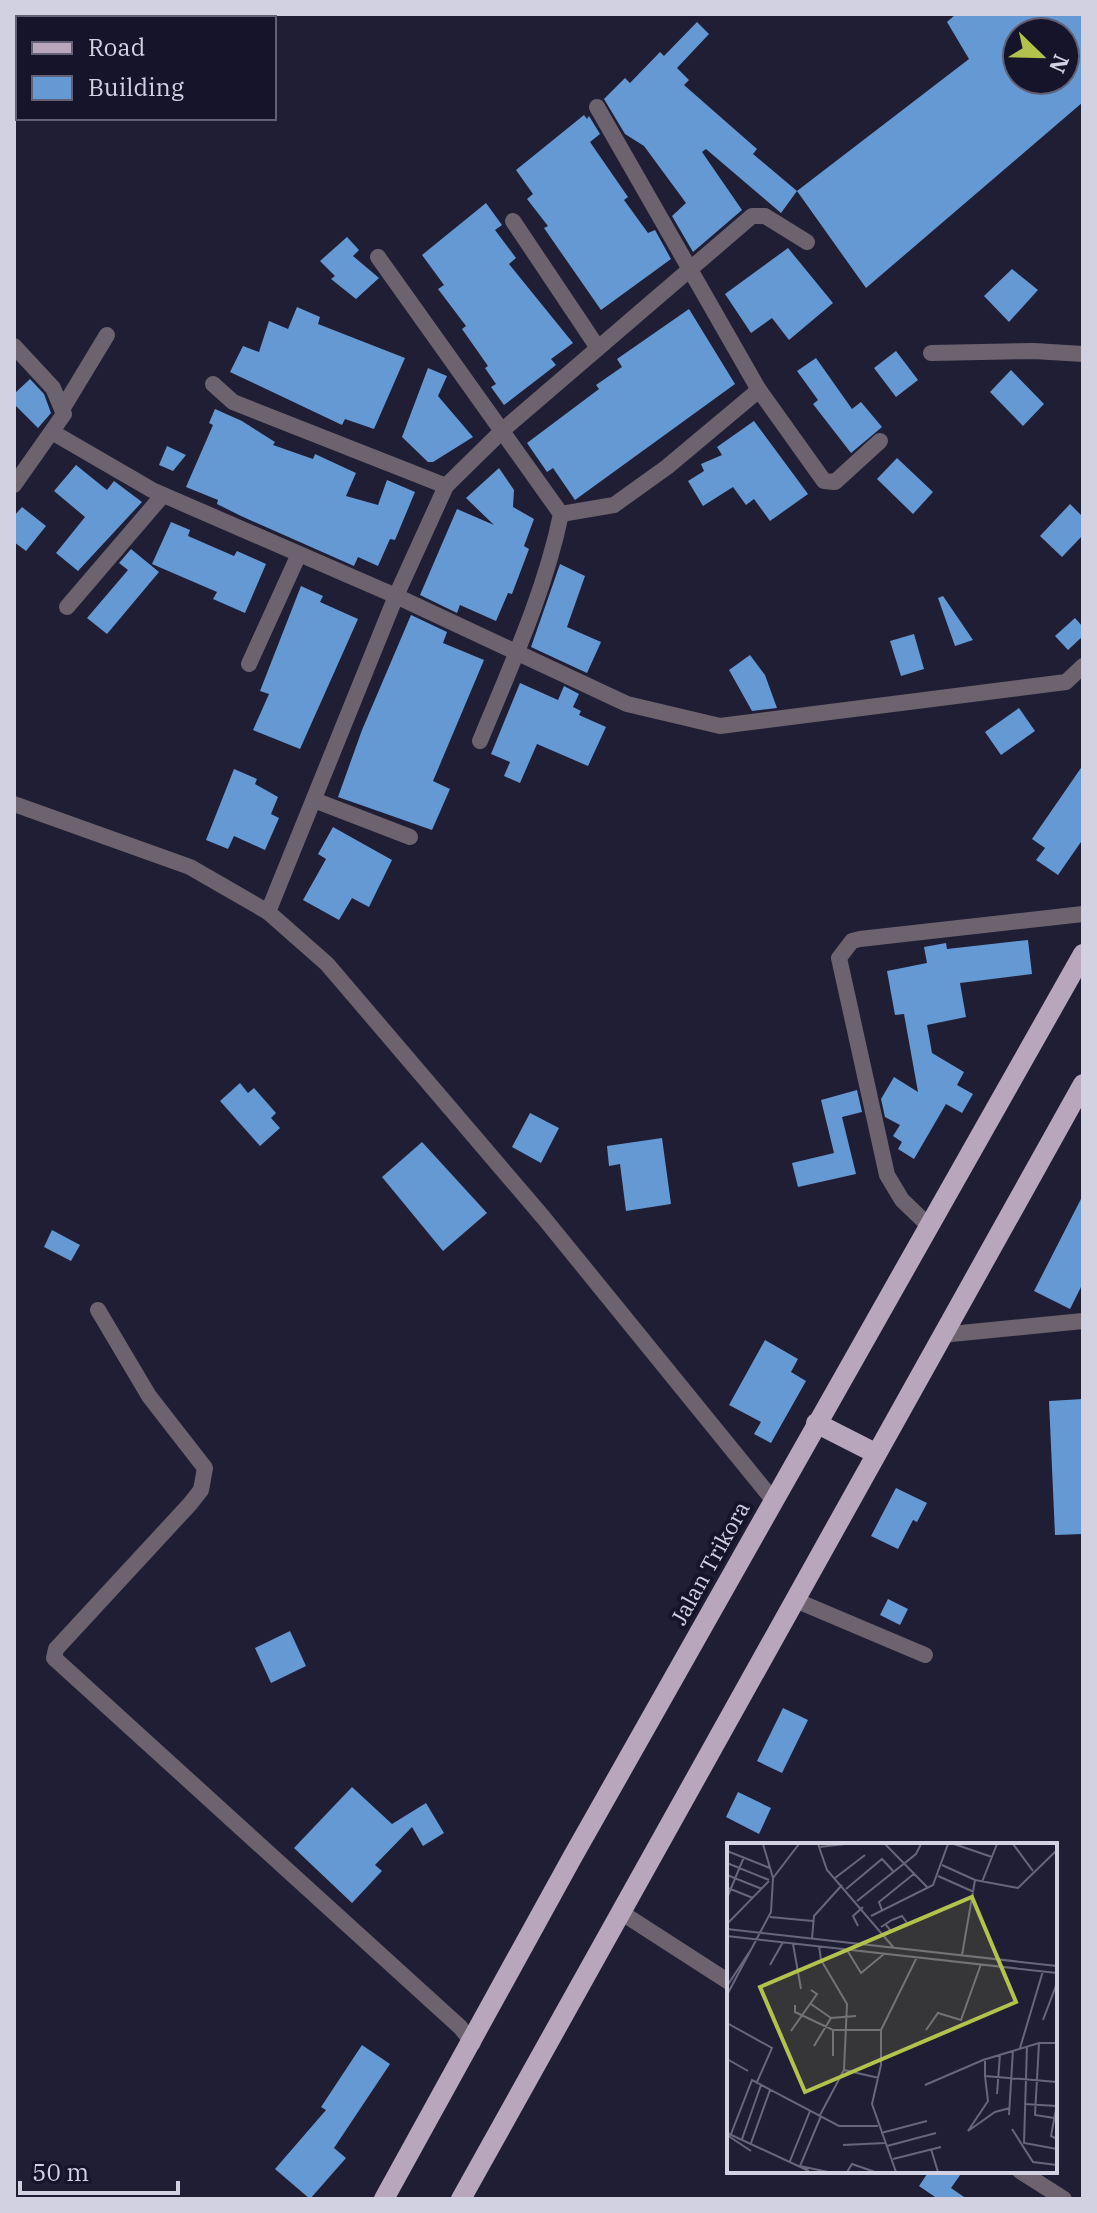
<svg xmlns="http://www.w3.org/2000/svg" width="1097" height="2213" font-family="'IBM Plex Serif',serif">
<style>
.building{fill:#6499d4;fill-rule:evenodd}
.lines{fill:none;stroke-linecap:round;stroke-linejoin:round}
.street{stroke:#6c636e;stroke-width:16}
.primary{stroke:#b8a6bc;stroke-width:20}
.labels{text-anchor:middle;stroke-width:8;stroke-linejoin:round;paint-order:stroke}
.street-label{font-size:22px;fill:#d1d1e1;stroke:#16142b}
.inset-road{fill:none;stroke:#67667a;stroke-width:2}
.view{fill:#b3c24b;fill-opacity:0.15;stroke:#b3c24b;stroke-width:4}
.inset-edge{fill:none;stroke:#d1d1e1;stroke-width:4}
</style>
<rect width="100%" height="100%" fill="#201e35"/>
<!-- building -->
<g class="building">
<path d="M956 14H1083V102L866 288 797 191 969 59 947 22ZM1017 32H1065V80H1017Z"/>
<polygon points="697,22 709,34 677,68 689,80 684,85 757,149 753,154 797,191 781,213 706,149 702,152 742,210 693,252 672,216 686,203 644,146 625,134 604,99 625,78 630,83 660,52 664,56"/>
<polygon points="584,115 587,119 589,116 600,134 590,142 628,197 624,200 648,233 655,230 671,259 601,310 544,228 548,226 527,199 533,194 516,170"/>
<polygon points="486,203 502,225 495,230 516,258 509,264 573,343 551,359 556,365 504,405 491,387 496,384 485,368 488,366 462,329 466,326 438,289 444,285 422,255"/>
<polygon points="347,237 359,250 353,256 379,278 356,299 331,279 335,276 320,261"/>
<polygon points="788,248 833,303 789,340 772,318 751,333 725,294"/>
<polygon points="1012,269 1038,290 1009,322 984,296"/>
<polygon points="297,307 320,317 318,324 405,358 374,429 345,419 342,425 230,372 243,346 259,352 269,321 288,329"/>
<polygon points="689,309 735,384 575,500 553,468 547,472 527,443 599,389 596,385 622,367 617,359"/>
<polygon points="896,351 918,380 896,397 874,368"/>
<polygon points="816,358 852,409 861,402 882,427 851,453 813,404 818,400 797,371"/>
<polygon points="428,368 447,376 438,396 473,437 433,462 428,462 402,437"/>
<polygon points="1011,370 1044,404 1023,426 990,392"/>
<polygon points="30,379 44,394 51,413 38,428 14,404 14,394"/>
<polygon points="215,409 242,421 275,442 273,445 313,459 315,454 356,473 346,496 378,505 387,480 415,492 395,540 390,539 378,566 358,557 354,566 241,516 217,504 218,500 186,487 213,425 209,423"/>
<polygon points="754,421 808,494 770,521 754,499 746,505 733,487 703,506 688,481 704,471 701,464 722,455 717,447"/>
<polygon points="167,446 186,455 173,471 159,465"/>
<polygon points="897,458 933,492 913,514 877,479"/>
<polygon points="76,465 107,490 114,481 142,502 78,571 56,553 85,517 54,491"/>
<polygon points="499,468 514,490 513,507 534,519 524,546 529,549 512,594 508,593 496,621 460,605 457,613 420,595 457,509 494,525 466,498"/>
<polygon points="1070,504 1083,517 1083,535 1062,557 1040,536"/>
<polygon points="22,507 46,526 26,551 14,542 14,516"/>
<polygon points="171,522 190,530 188,536 234,556 237,551 266,564 245,613 213,599 217,592 152,564"/>
<polygon points="131,549 159,572 107,634 87,618 128,570 119,563"/>
<polygon points="560,564 585,576 567,627 601,642 587,673 531,647"/>
<polygon points="301,586 323,596 320,602 358,619 300,749 253,730 269,694 260,691"/>
<polygon points="943,596 973,640 955,646 938,598"/>
<polygon points="411,615 447,632 443,643 484,660 433,781 450,789 432,830 338,797 362,730"/>
<polygon points="1075,618 1083,627 1083,636 1068,650 1055,636"/>
<polygon points="914,634 924,669 901,676 890,641"/>
<polygon points="750,655 765,675 777,708 752,711 729,670"/>
<polygon points="520,683 558,700 564,686 579,694 573,707 581,711 579,715 606,727 588,766 537,744 520,783 504,776 510,762 491,754"/>
<polygon points="1019,708 1035,731 1001,755 985,732"/>
<polygon points="1083,765 1083,839 1058,875 1036,860 1045,848 1032,839"/>
<polygon points="234,769 257,779 255,784 278,797 271,814 279,818 265,850 234,836 228,849 206,840"/>
<polygon points="333,827 392,860 369,907 352,898 339,920 303,900 326,859 318,854"/>
<polygon points="1028,940 1032,974 960,983 966,1017 927,1025 932,1053 964,1072 957,1085 973,1094 962,1113 946,1104 914,1159 898,1149 902,1142 893,1136 900,1125 885,1117 881,1099 894,1077 918,1092 904,1014 895,1015 887,971 927,963 924,947 946,943 947,949"/>
<polygon points="240,1083 248,1093 254,1088 276,1113 271,1118 280,1128 260,1146 220,1101"/>
<polygon points="857,1090 862,1112 842,1117 856,1174 798,1187 792,1163 834,1153 821,1100"/>
<polygon points="530,1113 559,1128 541,1163 512,1147"/>
<polygon points="662,1138 671,1204 626,1211 620,1164 609,1166 607,1146"/>
<polygon points="422,1142 487,1213 443,1251 382,1177"/>
<polygon points="1083,1195 1083,1283 1070,1309 1034,1291"/>
<polygon points="52,1230 80,1245 71,1261 44,1247"/>
<polygon points="765,1340 798,1359 791,1372 806,1381 771,1443 754,1434 761,1422 729,1405"/>
<polygon points="1083,1399 1083,1534 1055,1535 1049,1401"/>
<polygon points="896,1488 927,1503 917,1522 913,1520 898,1549 871,1536"/>
<polygon points="888,1599 908,1609 900,1625 880,1615"/>
<polygon points="290,1631 306,1666 271,1683 255,1648"/>
<polygon points="783,1708 808,1720 782,1773 757,1761"/>
<polygon points="352,1787 392,1824 426,1803 444,1833 423,1846 412,1827 375,1865 382,1871 352,1903 294,1848"/>
<polygon points="738,1792 771,1808 759,1834 726,1817"/>
<polygon points="362,2045 390,2064 334,2148 346,2158 310,2199 275,2169 326,2110 321,2107"/>
<polygon points="929,2171 963,2171 951,2188 967,2199 938,2199 919,2186"/>
</g>
<g class="lines">
<!-- street -->
<g class="street">
<polyline points="597,107 759,390 824,481 835,482 880,441"/>
<polyline points="513,221 598,348"/>
<path d="M378 257 561 514C545 592 510 668 480 741"/>
<polyline points="14,346 53,388 64,414 14,485"/>
<polyline points="931,353 1034,351 1083,354"/>
<polyline points="213,384 233,402 446,486"/>
<polyline points="64,406 107,335"/>
<polyline points="52,432 152,490 396,596 627,704 720,726 1066,682 1083,666"/>
<polyline points="561,514 614,505 667,467 759,390"/>
<polyline points="67,607 163,495"/>
<polyline points="249,664 299,554"/>
<polyline points="314,800 410,837"/>
<polyline points="14,804 190,867 268,912 327,964 543,1217 773,1500"/>
<polyline points="268,912 396,596 446,486 504,429 752,216 765,216 807,242"/>
<polyline points="928,1225 902,1200 887,1175 839,958 852,941 860,939 1083,914"/>
<polyline points="98,1310 149,1396 205,1468 201,1490 190,1504 56,1649 54,1658 460,2027 473,2043"/>
<polyline points="941,1335 1083,1321"/>
<polyline points="795,1600 925,1655"/>
<polyline points="622,1913 729,1982"/>
<polyline points="1020,2171 1064,2199"/>
</g>
<!-- primary -->
<g class="primary">
<polyline points="816,1423 875,1453"/>
<polyline points="384,2199 573,1856 1083,954"/>
<polyline points="461,2199 1083,1084"/>
</g>
</g>
<g class="labels">
<!-- street labels -->
<g class="street-label">
<text transform="translate(710 1563) rotate(-61)" y="8">Jalan Trikora</text>
</g>
</g>
<!-- overview -->
<g transform="translate(727 1843)">
<rect width="330" height="330" fill="#201e35"/>
<path class="inset-road" d="M91 1 100 27 167 105M158 1 201 45M227 1 265 14M286 1 306 28M92 4 118 1M0 8 43 25M0 20 42 37M215 22 248 37 291 45 329 8M0 32 35 46M211 33 247 49M46 35 72 1M108 35 138 12M255 39 270 1M1 45 26 55M119 46 155 16 166 28M0 55 17 14M130 58 189 11 194 1M155 67 152 59 188 30M144 73 206 42 221 1M43 74 86 78M0 81 42 38M131 83 126 73 136 64M154 84 165 77 175 73 180 80 164 88 159 82M0 86 330 123M0 93 330 130M85 96 87 73 115 42M66 101 74 146M92 103 94 117 120 161 117 227 93 272M120 107 134 130 157 111M235 112 248 37M43 122 56 99M0 143 25 105M0 152 44 69 46 35 36 1M84 161 104 175M68 162V169L106 187H154M316 177 330 140M0 180 45 205 30 239M199 187 211 170 234 177 254 121M64 188 90 151 84 147M312 200 308 272 327 275M87 203 104 175 129 173M300 203 297 300 330 306M293 205 316 128M106 213V187M0 216 21 228M258 216V233L330 239M117 227 152 235M258 233 261 258 241 288 268 269 283 265M198 242 256 217 312 200H330M270 251 273 211M297 261 330 263M330 261 324 293 330 296M282 272 286 207M94 273 73 323 101 329M285 286 306 319 330 322M0 290 82 328M154 290 200 278M4 291 25 237 112 283H151M0 292 24 308M15 296 34 242M24 300 43 247M116 302 158 300M160 303 209 290M204 306 211 329M166 316 214 304M63 318 83 268M120 329 125 321 148 329M169 329 145 261 154 222V187L190 114"/>
<path class="view" d="M245 54 289 159 78 249 33 144Z"/>
<rect width="330" height="330" class="inset-edge"/>
</g>
<!-- border -->
<rect width="1097" height="2213" fill="none" stroke="#d1d1e1" stroke-width="32"/>
<!-- legend -->
<rect x="16" y="16" width="260" height="104" fill="#16142b" stroke="#616074" stroke-width="2"/>
<rect x="32" y="42" width="40" height="12" fill="#b8a6bc" stroke="#616074" stroke-width="2"/>
<text x="88" y="56" font-size="24" fill="#d1d1e1">Road</text>
<rect x="32" y="76" width="40" height="24" fill="#6499d4" stroke="#616074" stroke-width="2"/>
<text x="88" y="96" font-size="24" fill="#d1d1e1">Building</text>
<!-- north arrow -->
<g transform="translate(1041 56) rotate(113)"><circle r="38" fill="#16142b" stroke="#616074" stroke-width="2"/>
<path d="M0-6L14 30L0 20L-14 30Z" fill="#b3c24b"/>
<text y="-12" font-size="22" font-weight="bold" text-anchor="middle" fill="#d1d1e1">N</text>
</g>
<!-- scale -->
<path d="M20 2181v12h158v-12" fill="none" stroke="#d1d1e1" stroke-width="4"/>
<text x="32" y="2181" font-size="24" fill="#d1d1e1" stroke="#16142b" stroke-width="6" paint-order="stroke">50 m</text>
</svg>
